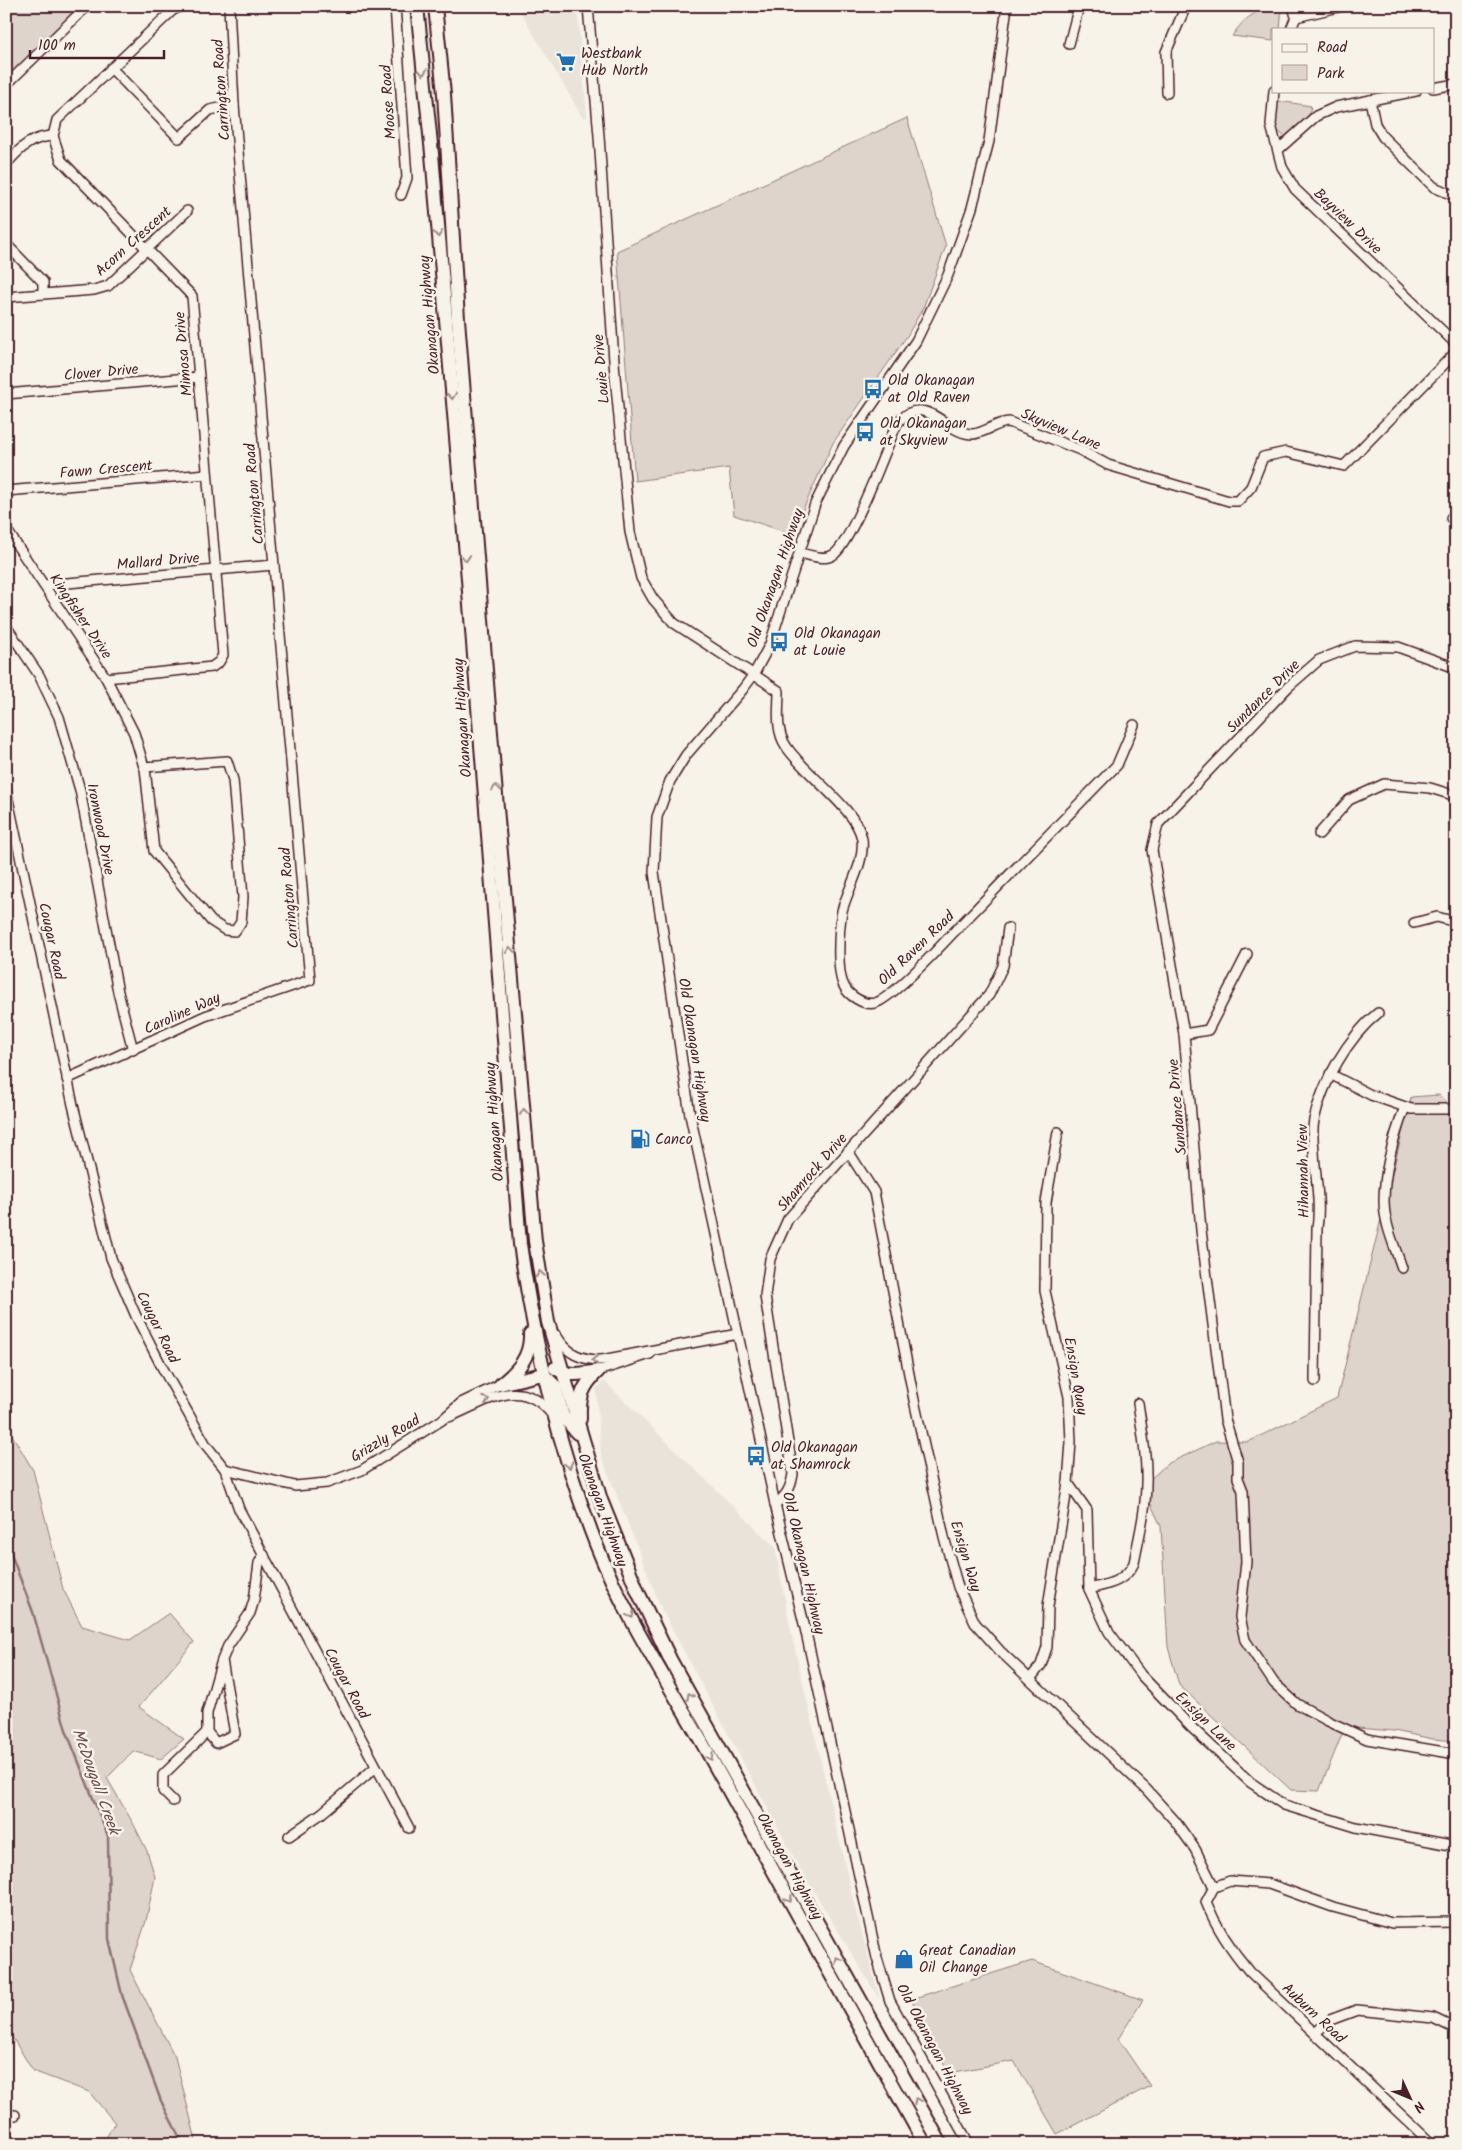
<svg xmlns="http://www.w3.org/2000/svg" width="1462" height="2150" font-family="Kalam,sans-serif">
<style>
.built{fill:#eae3da}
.green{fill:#ded4cc;stroke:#947a7c}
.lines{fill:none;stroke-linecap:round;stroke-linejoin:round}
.stream{stroke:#8e7275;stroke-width:2.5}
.minor-casing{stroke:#4a1f2b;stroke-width:12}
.highway-casing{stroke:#4a1f2b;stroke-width:16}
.minor{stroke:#f7f3e8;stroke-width:9}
.highway{stroke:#f7f3e8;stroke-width:12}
.oneway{stroke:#a0898a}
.labels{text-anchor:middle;stroke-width:5;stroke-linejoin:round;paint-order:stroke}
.poi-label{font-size:15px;fill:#4a1f2b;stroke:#f7f3e8;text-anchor:start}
.street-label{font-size:15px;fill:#4a1f2b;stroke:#f7f3e8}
.water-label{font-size:16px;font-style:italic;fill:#6c4950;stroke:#f7f3e8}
</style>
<rect width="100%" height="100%" fill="#f7f3e8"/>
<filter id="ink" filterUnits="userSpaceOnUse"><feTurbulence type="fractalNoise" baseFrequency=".02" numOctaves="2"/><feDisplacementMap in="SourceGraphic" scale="10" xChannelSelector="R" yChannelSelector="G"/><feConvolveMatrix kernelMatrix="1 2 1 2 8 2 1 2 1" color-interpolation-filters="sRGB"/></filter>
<g filter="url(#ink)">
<!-- built -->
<g class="built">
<polygon points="517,6 577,6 587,117 583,118"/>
<polygon points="604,1381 775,1547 792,1636 855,1908 880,2000 799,1867 662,1610 601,1455 596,1389"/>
</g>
<!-- green -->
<g class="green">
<polygon points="6,6 81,6 6,86"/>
<path d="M1271 7H1282L1280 29H1273V41L1232 36C1244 19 1251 13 1271 7Z"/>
<path d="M1273 100 1311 106C1309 122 1301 132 1285 137L1271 125Z"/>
<polygon points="907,118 946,246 923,308 907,336 833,443 792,534 734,515 729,468 635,481 617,251"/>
<polygon points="1439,1095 1456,1111 1456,1741 1433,1739 1394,1731 1345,1727 1319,1791 1291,1790 1179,1685 1168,1647 1161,1526 1145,1492 1146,1483 1167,1464 1216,1441 1248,1442 1337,1398 1411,1097"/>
<polygon points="6,1422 8,1428 33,1470 63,1589 82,1626 130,1640 169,1613 194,1642 139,1707 184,1739 161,1759 133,1751 107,1778 134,1825 147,1851 155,1877 146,1921 130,1970 175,2057 197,2144 102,2144 115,2123 89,2092 33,2071 6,2027"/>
<polygon points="1032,1961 1143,2000 1118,2039 1150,2086 1057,2134 1014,2061 949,2073 911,1999"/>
</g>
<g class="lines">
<!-- stream -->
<polyline class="stream" points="6,1541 33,1612 66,1730 108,1836 109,1939 122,1995 161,2101 183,2144"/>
<defs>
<g id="minor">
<polyline points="395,6 407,178 401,195"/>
<path d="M588 6 599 136 615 376 630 532 641 578 653 599 674 623 779 691C779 708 775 730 786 746 803 773 857 809 862 839 865 863 848 888 842 911 839 927 836 972 844 986 848 995 864 1006 875 1003 892 998 937 950 951 935 1006 878 1062 821 1117 765L1134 725"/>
<polyline points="1296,17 1343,6"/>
<polyline points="1291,29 1296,17 1293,6"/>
<polyline points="1069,44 1079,6"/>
<polyline points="111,68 179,138 210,110 234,105"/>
<polyline points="6,85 87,6"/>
<polyline points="1433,88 1456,84"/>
<polyline points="1274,91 1271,125 1282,167 1295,189 1456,344"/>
<polyline points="1167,93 1166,52 1186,6"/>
<polyline points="1370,100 1375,124 1383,137 1434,187 1455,196"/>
<polyline points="1278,150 1316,116 1336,107 1416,91"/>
<path d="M6 164C21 148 30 137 53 136"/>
<polyline points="6,244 43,282 43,294"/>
<polyline points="6,297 94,290 108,286 187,211"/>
<polyline points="6,394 199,377"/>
<polyline points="6,491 207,474"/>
<polyline points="1451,518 1456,513"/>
<polyline points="6,529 106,678 134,733 144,767 227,761 233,780 243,897 241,922 235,931 225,930 211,921 154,851 145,768"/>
<path d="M800 553C810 555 824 561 833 555 850 546 888 445 897 423 926 390 944 434 973 434 985 433 997 422 1009 422L1080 450 1108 465 1229 501H1238L1251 487 1263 457 1286 452 1344 466 1456 352"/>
<polyline points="44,585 274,565"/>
<polyline points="6,626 39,675 59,717 80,790 118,992 133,1050"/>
<polyline points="1456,668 1398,647 1355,646 1319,660 1288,687 1158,824 1152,850 1184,1034 1201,1230 1225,1419 1238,1462 1238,1478 1243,1491 1246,1562 1240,1617 1245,1640 1274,1683 1297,1704 1328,1721 1367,1739 1456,1754"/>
<polyline points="106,678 212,667 219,662 223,655 192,296 61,160 53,136 57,120 173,10 182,6"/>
<polyline points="6,790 73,1105 111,1258 136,1316 162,1367 206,1445 225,1469 239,1509 409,1828"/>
<polyline points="1319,834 1349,800 1384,784 1430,788 1456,796"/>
<polyline points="1414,923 1437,917 1456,922"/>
<polyline points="1184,1034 1208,1030 1247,954"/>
<polyline points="1330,1074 1371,1095 1411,1109 1456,1109"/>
<polyline points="67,1079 205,1016 310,980 234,105 229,6"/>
<polyline points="848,1151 874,1192 914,1400 944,1537 958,1587 975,1623 1000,1651 1146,1789 1175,1821 1195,1849 1214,1887"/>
<path d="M1402 1268C1395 1247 1384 1224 1384 1201 1384 1169 1394 1136 1405 1107"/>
<path d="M556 1335C567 1354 581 1360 602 1360L738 1334"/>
<polyline points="598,1371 650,1354"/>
<path d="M1315 1381 1317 1228C1321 1203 1315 1177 1314 1151 1313 1142 1312 1130 1314 1120 1322 1083 1348 1037 1378 1013"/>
<path d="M449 1417C486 1402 521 1373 553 1416"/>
<polyline points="225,1469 295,1486 327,1483 362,1470 442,1420 461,1403 501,1384"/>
<polyline points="1068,1483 1087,1510 1089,1589 1109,1632 1141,1675 1190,1726 1250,1782 1284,1805 1356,1827 1456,1846"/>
<path d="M775 1504C787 1496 791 1487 793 1474L765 1296 770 1259 788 1219 989 995 1003 966 1008 928"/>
<path d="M1089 1589C1108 1584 1125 1582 1134 1563 1139 1537 1146 1510 1146 1483 1147 1457 1142 1430 1138 1403"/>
<polyline points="222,1660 207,1713 207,1732 216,1743 235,1734 222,1660 228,1646 250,1613 254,1600 259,1563 264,1555"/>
<polyline points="1030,1679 1041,1665 1047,1647 1048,1606 1068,1483 1071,1442 1069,1397 1045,1291 1046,1202 1058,1132"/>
<polyline points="173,1801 163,1791 163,1775 207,1732"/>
<polyline points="289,1836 322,1813 376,1767"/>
<path d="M1214 1887 1206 1902C1217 1929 1231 1950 1250 1972L1432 2144"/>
<polyline points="1214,1887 1230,1881 1269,1884 1333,1907 1392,1923 1456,1922"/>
<polyline points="1315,2033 1330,2020 1357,2010 1433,2018 1456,2029"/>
<polyline points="6,2115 15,2115"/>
<polyline points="969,2144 890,2001 877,1958 805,1628 775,1504 690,1115 654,872 657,817 670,781 686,755 743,689 754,674 770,644 815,504 844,446 916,341 948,275 972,208 989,141 1007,6"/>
</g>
<g id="highway">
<path d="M417 6 432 154 468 579 520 1244C535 1347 558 1447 596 1544 625 1618 670 1685 709 1755 781 1885 854 2014 925 2144"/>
<polyline points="435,6 444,94 458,319 497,808 535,1241 548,1322 601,1500 638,1592 671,1661 941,2144"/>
<path d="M555 1368C569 1377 582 1374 598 1371"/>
<polyline points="543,1374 555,1386 563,1416 577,1433"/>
<polyline points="504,1383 543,1374"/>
<path d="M501 1384C518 1371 531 1356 530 1334"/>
<path d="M580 1419C579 1396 582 1387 598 1371"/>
</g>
</defs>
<!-- minor casing -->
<use href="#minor" class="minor-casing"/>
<!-- highway casing -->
<use href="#highway" class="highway-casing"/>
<!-- minor -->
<use href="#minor" class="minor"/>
<!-- highway -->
<use href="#highway" class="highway"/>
</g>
<!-- one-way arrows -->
<defs><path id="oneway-chevron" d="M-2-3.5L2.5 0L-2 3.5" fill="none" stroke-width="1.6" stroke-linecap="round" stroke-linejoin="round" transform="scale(1.25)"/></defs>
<g class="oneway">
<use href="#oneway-chevron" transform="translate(423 72) rotate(84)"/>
<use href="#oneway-chevron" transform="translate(438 234) rotate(85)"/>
<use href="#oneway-chevron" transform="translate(452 396) rotate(85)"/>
<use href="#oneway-chevron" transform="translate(466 558) rotate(85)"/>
<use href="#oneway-chevron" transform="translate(496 788) rotate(-94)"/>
<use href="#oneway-chevron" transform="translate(510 950) rotate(-95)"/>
<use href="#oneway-chevron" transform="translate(524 1112) rotate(-95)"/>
<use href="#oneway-chevron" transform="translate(540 1274) rotate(-99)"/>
<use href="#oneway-chevron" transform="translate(595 1360) rotate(-179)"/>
<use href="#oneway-chevron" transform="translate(486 1400) rotate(-21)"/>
<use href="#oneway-chevron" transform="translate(569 1465) rotate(73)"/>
<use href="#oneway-chevron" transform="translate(631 1615) rotate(62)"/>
<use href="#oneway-chevron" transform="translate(690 1696) rotate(-119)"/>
<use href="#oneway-chevron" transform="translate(710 1757) rotate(61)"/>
<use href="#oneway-chevron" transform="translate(789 1899) rotate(61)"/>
<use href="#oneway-chevron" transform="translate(838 1960) rotate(-119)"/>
<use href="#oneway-chevron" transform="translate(917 2101) rotate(-119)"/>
</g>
</g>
<!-- icons -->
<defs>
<symbol id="supermarket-bare" viewBox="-9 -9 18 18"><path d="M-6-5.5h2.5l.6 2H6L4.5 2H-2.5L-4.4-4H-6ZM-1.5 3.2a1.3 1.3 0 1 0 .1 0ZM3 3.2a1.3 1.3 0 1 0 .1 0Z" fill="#1f6fb2" stroke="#f7f3e8" stroke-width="2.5" paint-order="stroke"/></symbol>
<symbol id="bus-bare" viewBox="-9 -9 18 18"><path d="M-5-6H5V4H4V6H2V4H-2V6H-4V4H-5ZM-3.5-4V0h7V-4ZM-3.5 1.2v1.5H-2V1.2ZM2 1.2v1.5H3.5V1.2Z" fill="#1f6fb2" stroke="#f7f3e8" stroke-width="2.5" paint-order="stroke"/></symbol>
<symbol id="fuel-bare" viewBox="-9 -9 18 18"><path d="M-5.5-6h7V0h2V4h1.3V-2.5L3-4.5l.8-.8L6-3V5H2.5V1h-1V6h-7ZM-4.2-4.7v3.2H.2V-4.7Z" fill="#1f6fb2" stroke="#f7f3e8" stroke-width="2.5" paint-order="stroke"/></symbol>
<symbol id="shop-bare" viewBox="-9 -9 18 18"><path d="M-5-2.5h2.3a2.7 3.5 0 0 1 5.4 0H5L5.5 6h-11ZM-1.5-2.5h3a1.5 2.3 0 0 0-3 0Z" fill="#1f6fb2" stroke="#f7f3e8" stroke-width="2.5" paint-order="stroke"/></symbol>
</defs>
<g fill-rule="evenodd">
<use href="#supermarket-bare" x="552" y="48" width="28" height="28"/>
<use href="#bus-bare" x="859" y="375" width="28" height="28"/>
<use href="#bus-bare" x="851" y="418" width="28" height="28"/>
<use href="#bus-bare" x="765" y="628" width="28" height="28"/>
<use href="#fuel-bare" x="626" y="1125" width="28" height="28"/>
<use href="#bus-bare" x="742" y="1442" width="28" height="28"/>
<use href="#shop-bare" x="890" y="1945" width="28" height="28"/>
</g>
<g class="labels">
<!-- poi labels -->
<g class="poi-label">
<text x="581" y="58">Westbank<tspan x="581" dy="17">Hub North</tspan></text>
<text x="888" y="385">Old Okanagan<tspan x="888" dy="17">at Old Raven</tspan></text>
<text x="880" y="428">Old Okanagan<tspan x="880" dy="17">at Skyview</tspan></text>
<text x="794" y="638">Old Okanagan<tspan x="794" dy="17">at Louie</tspan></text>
<text x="655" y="1144">Canco</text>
<text x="771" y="1452">Old Okanagan<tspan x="771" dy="17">at Shamrock</tspan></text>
<text x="919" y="1955">Great Canadian<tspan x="919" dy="17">Oil Change</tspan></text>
</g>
<!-- street labels -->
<g class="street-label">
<text transform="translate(221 90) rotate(-94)" y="5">Carrington Road</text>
<text transform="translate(388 102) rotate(-94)" y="5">Moose Road</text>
<text transform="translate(1348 221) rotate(44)" y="5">Bayview Drive</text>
<text transform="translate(133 241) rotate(-42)" y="5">Acorn Crescent</text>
<text transform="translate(429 315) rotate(-95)" y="5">Okanagan Highway</text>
<text transform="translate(183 354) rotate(-95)" y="5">Mimosa Drive</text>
<text transform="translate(601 369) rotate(-95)" y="5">Louie Drive</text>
<text transform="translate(101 372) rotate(-5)" y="5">Clover Drive</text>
<text transform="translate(1061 429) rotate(23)" y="5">Skyview Lane</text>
<text transform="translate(106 469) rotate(-5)" y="5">Fawn Crescent</text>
<text transform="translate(254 494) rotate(-95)" y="5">Carrington Road</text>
<text transform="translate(158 561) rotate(-5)" y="5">Mallard Drive</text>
<text transform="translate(775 578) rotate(-71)" y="5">Old Okanagan Highway</text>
<text transform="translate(81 616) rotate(56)" y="5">Kingfisher Drive</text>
<text transform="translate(1263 696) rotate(-45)" y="5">Sundance Drive</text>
<text transform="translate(462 718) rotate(-94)" y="5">Okanagan Highway</text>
<text transform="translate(101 829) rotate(79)" y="5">Ironwood Drive</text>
<text transform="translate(289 898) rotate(-95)" y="5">Carrington Road</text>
<text transform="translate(52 941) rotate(78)" y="5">Cougar Road</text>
<text transform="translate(916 948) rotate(-44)" y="5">Old Raven Road</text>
<text transform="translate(182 1013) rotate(-24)" y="5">Caroline Way</text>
<text transform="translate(695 1050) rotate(81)" y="5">Old Okanagan Highway</text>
<text transform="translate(1177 1107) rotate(-95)" y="5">Sundance Drive</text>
<text transform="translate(494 1122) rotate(-94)" y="5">Okanagan Highway</text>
<text transform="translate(1303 1171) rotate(-91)" y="5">Hihannah View</text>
<text transform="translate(812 1172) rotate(-49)" y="5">Shamrock Drive</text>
<text transform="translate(158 1327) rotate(64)" y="5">Cougar Road</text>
<text transform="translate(1076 1376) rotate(80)" y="5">Ensign Quay</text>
<text transform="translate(385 1438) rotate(-31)" y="5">Grizzly Road</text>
<text transform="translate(603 1510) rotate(70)" y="5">Okanagan Highway</text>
<text transform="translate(966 1556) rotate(73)" y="5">Ensign Way</text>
<text transform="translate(804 1563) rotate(77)" y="5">Old Okanagan Highway</text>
<text transform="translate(347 1683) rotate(62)" y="5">Cougar Road</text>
<text transform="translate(1206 1721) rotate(44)" y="5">Ensign Lane</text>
<text transform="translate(790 1866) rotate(61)" y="5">Okanagan Highway</text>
<text transform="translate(1314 2013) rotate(43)" y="5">Auburn Road</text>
<text transform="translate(935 2049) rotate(62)" y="5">Old Okanagan Highway</text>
</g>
<!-- water labels -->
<g class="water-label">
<text transform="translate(97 1781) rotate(70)" y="6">McDougall Creek</text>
</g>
</g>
<!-- margin -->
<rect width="1462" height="2150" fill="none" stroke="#f7f3e8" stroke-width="25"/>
<rect x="12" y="12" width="1437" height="2125" fill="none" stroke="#4a1f2b" stroke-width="2" filter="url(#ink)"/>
<!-- legend -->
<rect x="1272" y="28" width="162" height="65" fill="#f7f3e8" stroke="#b29e9c"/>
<rect x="1282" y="44" width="25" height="8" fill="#f7f3e8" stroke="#b29e9c"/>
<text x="1317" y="52" font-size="15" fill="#4a1f2b">Road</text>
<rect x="1282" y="65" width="25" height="15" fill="#ded4cc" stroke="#b29e9c"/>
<text x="1317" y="78" font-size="15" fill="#4a1f2b">Park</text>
<!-- north arrow -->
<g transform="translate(1410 2098) rotate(134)" stroke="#f7f3e8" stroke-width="4" paint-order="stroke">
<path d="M0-4L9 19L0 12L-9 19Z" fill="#4a1f2b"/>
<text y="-8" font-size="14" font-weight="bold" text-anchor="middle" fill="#4a1f2b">N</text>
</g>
<!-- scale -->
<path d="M30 50v8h134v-8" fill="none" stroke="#4a1f2b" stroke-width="2.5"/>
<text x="38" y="50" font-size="15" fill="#4a1f2b" stroke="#f7f3e8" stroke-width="4" paint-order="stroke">100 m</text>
</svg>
